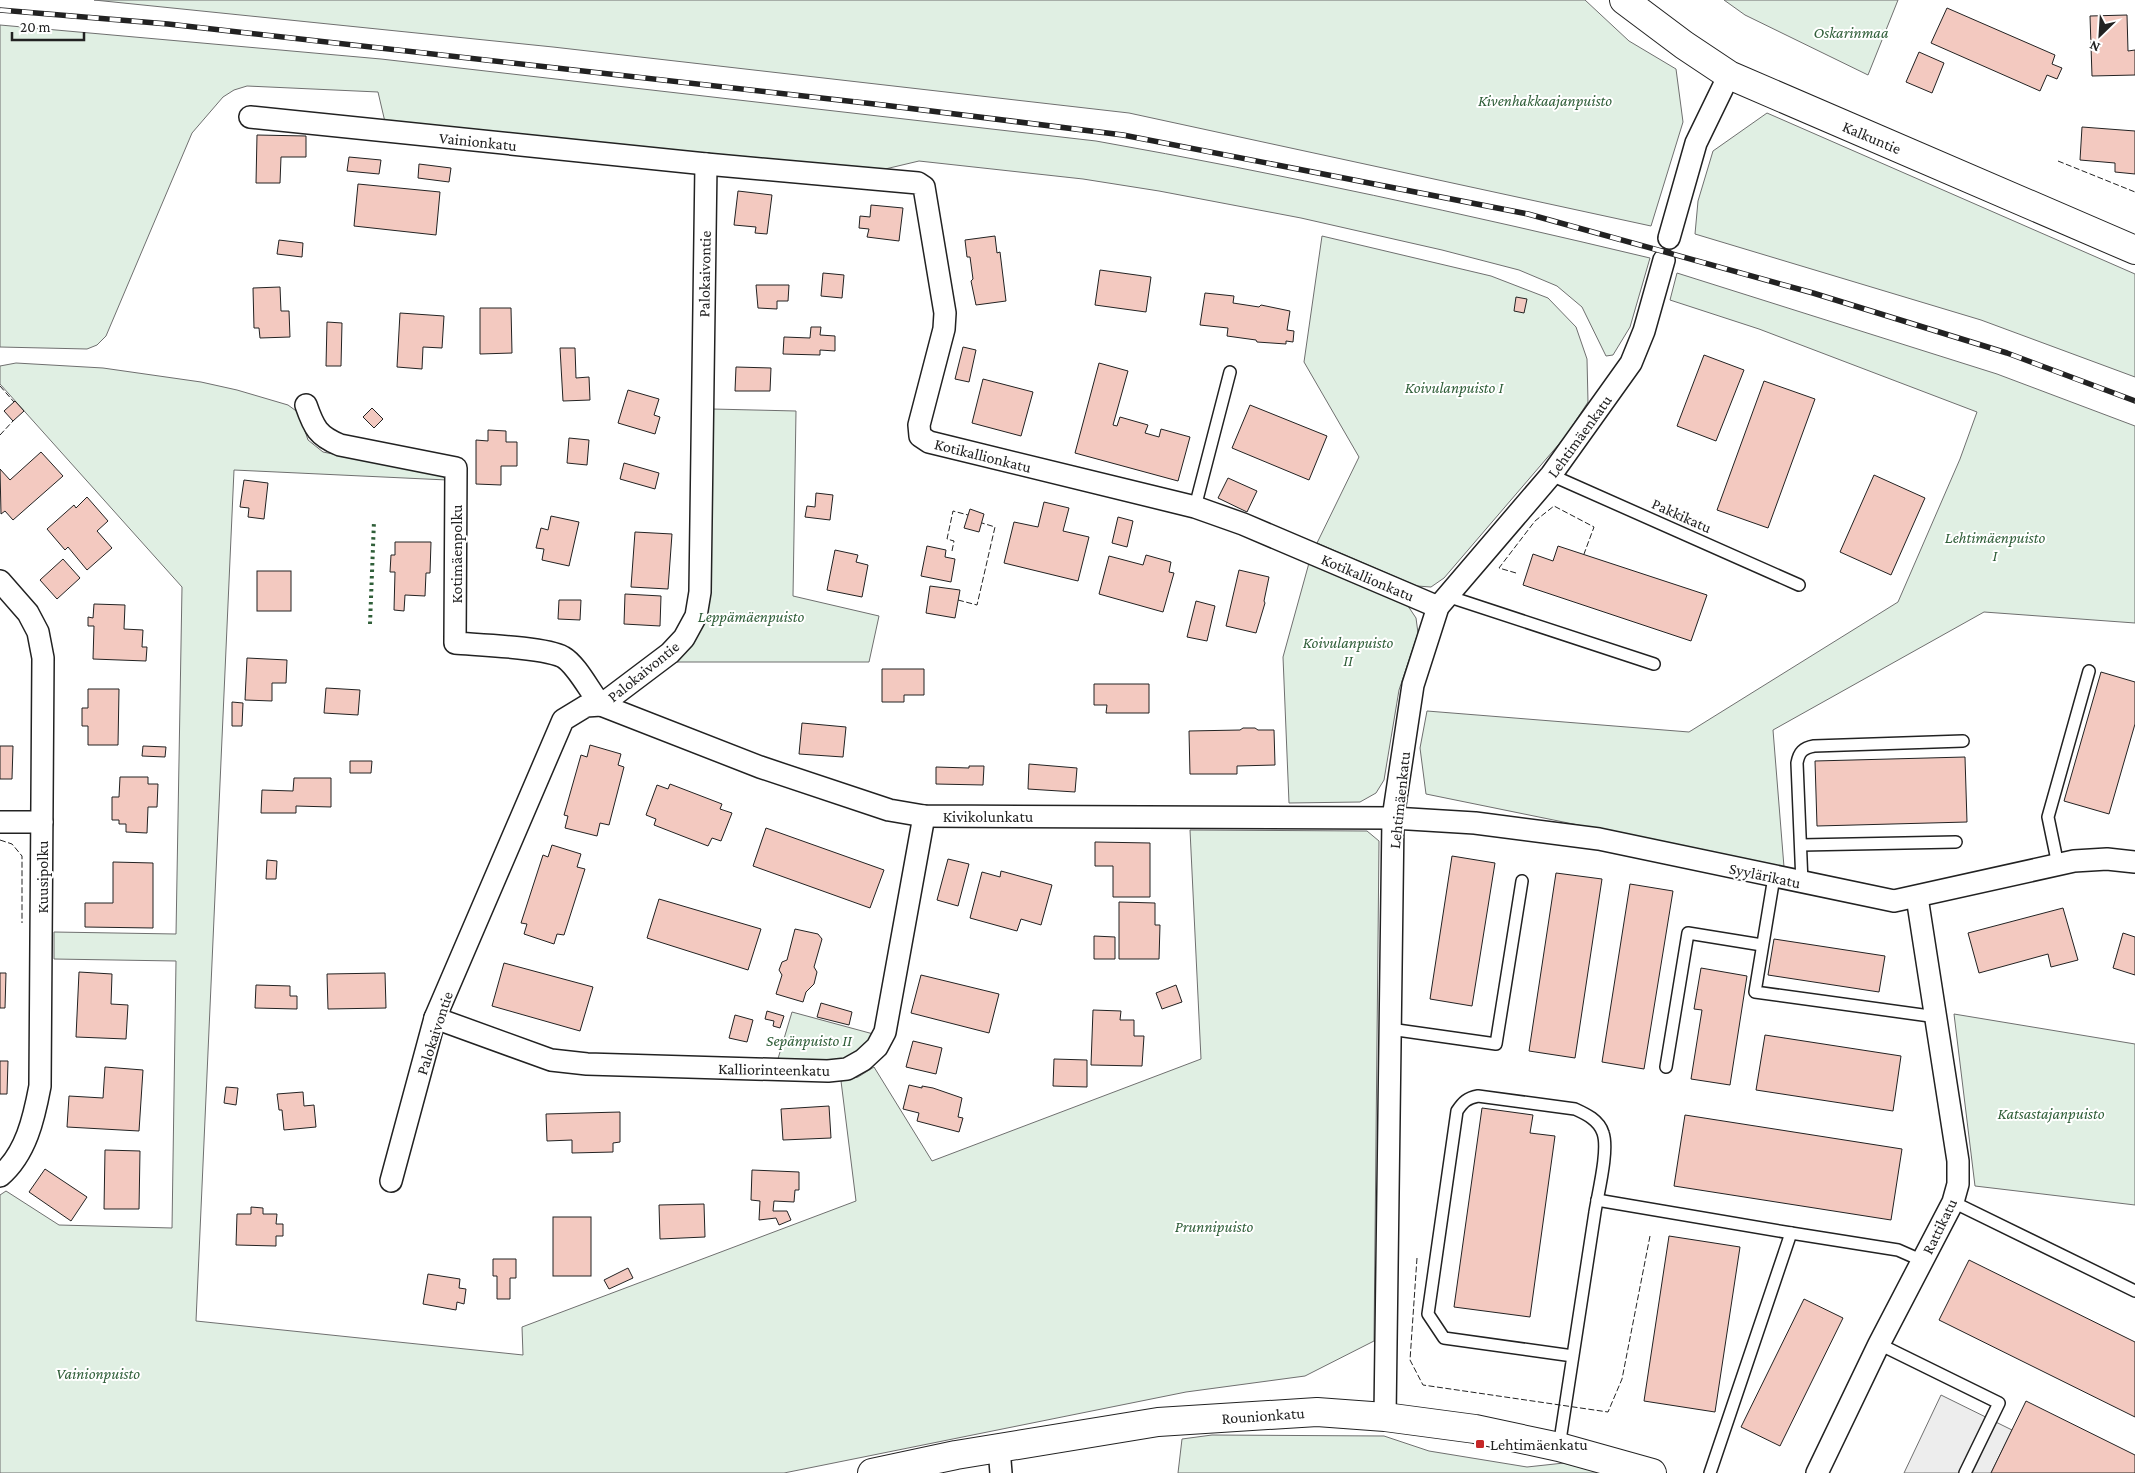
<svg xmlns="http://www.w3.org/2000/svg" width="2135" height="1473" font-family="'Crimson Pro',serif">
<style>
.green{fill:#e0efe3;stroke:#6f6f6f}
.parking{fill:#ededed;stroke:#6f6f6f}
.building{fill:#f3c9c0;stroke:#222}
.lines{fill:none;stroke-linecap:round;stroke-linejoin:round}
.service-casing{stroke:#222;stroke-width:14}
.minor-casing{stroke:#222;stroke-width:24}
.tertiary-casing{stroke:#222;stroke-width:30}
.secondary-casing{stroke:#222;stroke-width:30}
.service{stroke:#fff;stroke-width:11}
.minor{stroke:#fff;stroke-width:21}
.tertiary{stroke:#fff;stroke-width:28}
.secondary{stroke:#fff;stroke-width:28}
.rail-casing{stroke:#222;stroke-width:5.5}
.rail{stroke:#fff;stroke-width:4;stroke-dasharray:11;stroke-linecap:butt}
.hedge{stroke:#2f5e38;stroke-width:4;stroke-dasharray:2.5 4;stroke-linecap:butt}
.fence{stroke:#222;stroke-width:1;stroke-dasharray:6 2.5;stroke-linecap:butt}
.poi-dot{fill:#c62828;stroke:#fff;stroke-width:2}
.labels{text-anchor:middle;stroke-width:4;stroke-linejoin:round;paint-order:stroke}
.park-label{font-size:16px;font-style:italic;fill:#2f5e38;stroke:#fff}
.street-label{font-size:16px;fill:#222;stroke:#fff}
.poi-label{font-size:16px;fill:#222;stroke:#fff;text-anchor:start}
</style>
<rect width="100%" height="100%" fill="#fff"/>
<!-- green -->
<g class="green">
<polygon points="94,0 1585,0 1629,41 1676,69 1683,122 1651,226 1129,113 553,47"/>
<polygon points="1724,0 1898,0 1868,75 1745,15"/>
<path d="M0 25 381 59 1096 141C1282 174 1466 214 1650 258L1630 327 1613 355 1606 356 1582 307 1557 286 1519 270 1442 250 1301 218 1159 191 1083 179 919 161 881 170 385 122 378 92 247 86 234 90 223 97 192 133 106 336 97 345 87 349 0 347Z"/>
<polygon points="1767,113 2135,274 2135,377 1981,320 1695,234 1698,201 1713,151"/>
<polygon points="1322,236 1491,276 1548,298 1576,327 1587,359 1588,402 1565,437 1444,578 1431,587 1417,586 1317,543 1359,457 1304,362"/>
<polygon points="1677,273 1997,374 2135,426 2135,623 1984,612 1773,730 1784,867 1426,794 1420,748 1427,711 1689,732 1898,602 1960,459 1977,412 1759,329 1670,300"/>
<polygon points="16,363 103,368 201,382 237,390 288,405 299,413 308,440 323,452 442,476 447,480 234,470 196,1321 523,1355 522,1327 856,1201 841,1081 858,1077 874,1067 932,1161 1201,1059 1190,830 1367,831 1379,841 1374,1341 1305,1376 1186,1392 784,1473 0,1473 0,1195 6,1191 59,1225 172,1228 176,961 54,959 54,932 176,934 182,587 0,384 0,366"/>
<polygon points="712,409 796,411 793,596 879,616 869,662 673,662 690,644"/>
<polygon points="1309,563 1408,606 1416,618 1418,633 1399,690 1384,780 1376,793 1360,802 1289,803 1283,657"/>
<polygon points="792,1012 877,1035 869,1047 840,1062 777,1062"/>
<polygon points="1954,1014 2135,1044 2135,1205 1975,1186"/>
<polygon points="1212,1435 1384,1436 1429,1451 1527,1467 1564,1463 1601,1473 1178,1473 1182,1439"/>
</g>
<!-- parking -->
<polygon class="parking" points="1941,1395 2012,1430 1991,1473 1904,1473"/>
<!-- building -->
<g class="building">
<polygon points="1947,8 2055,55 2052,64 2062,68 2057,79 2047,75 2040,91 1931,43"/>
<polygon points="2127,15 2128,51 2135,50 2135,75 2092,76 2090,16"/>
<polygon points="1919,52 1944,63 1932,93 1906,82"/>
<polygon points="2082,127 2135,131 2135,174 2115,172 2115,163 2080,160"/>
<polygon points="257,135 306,136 306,157 281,157 280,183 256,183"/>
<polygon points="349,157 381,160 379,174 347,171"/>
<polygon points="419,164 451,168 449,182 418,178"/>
<polygon points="358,184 440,192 436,235 354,226"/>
<polygon points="738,191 772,195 767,234 755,233 756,227 734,225"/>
<polygon points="871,205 903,208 899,241 867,237 869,229 859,228 860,216 870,217"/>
<polygon points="995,236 997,253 1000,252 1006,301 976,305 971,281 973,279 970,257 967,257 965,240"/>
<polygon points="279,240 303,243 302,257 277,254"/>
<polygon points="1100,270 1151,277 1146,312 1095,305"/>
<polygon points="823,273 844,275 842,298 821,296"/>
<polygon points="756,285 789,285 788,301 777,301 777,309 758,308"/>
<polygon points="280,287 281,311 289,311 290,337 260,338 259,328 254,328 253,288"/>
<polygon points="1205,293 1234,296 1233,303 1259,307 1261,305 1290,311 1287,330 1294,331 1293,342 1286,341 1286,344 1257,342 1256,340 1227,336 1228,328 1200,325"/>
<polygon points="1516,297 1527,299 1524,313 1514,311"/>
<polygon points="480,308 511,308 512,353 480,354"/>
<polygon points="400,313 444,316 442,348 423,347 422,369 397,367"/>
<polygon points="327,322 342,323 341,366 326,366"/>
<polygon points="811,327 821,327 820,335 835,336 835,351 820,350 820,355 783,354 784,337 810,338"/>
<polygon points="963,347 976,350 969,382 955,379"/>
<polygon points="560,348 575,348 576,378 589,377 590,400 563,401"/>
<polygon points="1704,355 1744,370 1716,441 1677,426"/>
<polygon points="1099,363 1128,371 1113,425 1117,426 1120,417 1148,425 1145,433 1159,437 1161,429 1190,437 1178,481 1075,453"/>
<polygon points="736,367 771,368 770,391 735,391"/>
<polygon points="983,379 1033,392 1021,436 972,423"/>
<polygon points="1764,381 1815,399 1768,528 1717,510"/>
<polygon points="628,390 659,399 654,415 660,417 655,434 618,423"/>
<polygon points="15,401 24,411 13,421 4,411"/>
<polygon points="1250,405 1327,436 1309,480 1232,448"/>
<polygon points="372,408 383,419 374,428 363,417"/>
<polygon points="488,430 506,431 506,442 517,442 517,466 501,466 501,485 476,484 476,440 488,441"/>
<polygon points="569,438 589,440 587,465 567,463"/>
<polygon points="41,452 63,476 13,520 5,511 1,514 0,469 10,480"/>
<polygon points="624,463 659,473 655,489 620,479"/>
<polygon points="1874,475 1925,498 1891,575 1840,552"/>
<polygon points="1228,478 1257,491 1247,512 1218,498"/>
<polygon points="244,480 268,483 264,519 248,517 249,508 240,507"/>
<polygon points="816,493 833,495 830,520 805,517 807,506 815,507"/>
<polygon points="87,497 108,521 97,531 112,548 87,570 68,547 65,550 47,529 74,505 76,508"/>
<polygon points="1044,502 1069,508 1063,531 1089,537 1078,581 1004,563 1014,522 1038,527"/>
<polygon points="970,509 984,514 979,532 964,528"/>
<polygon points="551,516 579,522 569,566 542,560 544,549 536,548 541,528 548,530"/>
<polygon points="1118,517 1133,521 1127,547 1112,543"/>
<polygon points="635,532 672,534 668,589 631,587"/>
<polygon points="395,542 431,542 430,573 426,573 425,596 405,595 404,611 394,610 395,572 390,572 391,555 395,555"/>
<polygon points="927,546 946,550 945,557 955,559 951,582 921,576"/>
<polygon points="1558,546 1707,595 1691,641 1523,585 1533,554 1553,561"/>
<polygon points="835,550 858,555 856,562 868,565 862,597 827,590"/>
<polygon points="1146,555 1171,562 1169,572 1174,573 1163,612 1099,594 1109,556 1143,565"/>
<polygon points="63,559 80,578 57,599 40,580"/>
<polygon points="1239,570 1269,577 1264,601 1265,603 1256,633 1226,626"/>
<rect x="257" y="571" width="34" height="40"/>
<polygon points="930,586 960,590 955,618 926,613"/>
<polygon points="625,594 661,596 660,626 624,624"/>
<polygon points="559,600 581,600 580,620 558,619"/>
<polygon points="1196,601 1215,606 1207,641 1187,637"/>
<polygon points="94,604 125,605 124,629 143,630 142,647 147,647 146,661 93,659 94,626 88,626 88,617 93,618"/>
<polygon points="247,658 287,660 286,683 272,683 272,701 245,700"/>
<polygon points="882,669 924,669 924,695 904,695 904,702 882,702"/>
<polygon points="2101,672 2135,682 2135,724 2109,814 2064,801"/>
<polygon points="1094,684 1149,684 1149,713 1106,713 1107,705 1094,705"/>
<polygon points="326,688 360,690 358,715 324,713"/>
<polygon points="88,689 119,689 118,745 88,745 88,726 82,726 82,708 88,708"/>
<polygon points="232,702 243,703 242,726 232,726"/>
<polygon points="802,723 846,727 843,757 799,754"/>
<polygon points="1243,728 1255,728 1258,730 1274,730 1275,765 1237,766 1237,774 1190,774 1189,731 1240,730"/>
<polygon points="590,745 621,754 618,765 624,767 609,825 600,823 597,836 565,828 568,816 564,815 581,755 587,757"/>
<polygon points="0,746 13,746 12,779 0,779"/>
<polygon points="143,746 166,747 165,757 142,756"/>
<polygon points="1965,757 1967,822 1817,826 1815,761"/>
<polygon points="350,761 372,761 371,773 350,773"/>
<polygon points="1029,764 1077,768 1075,792 1028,789"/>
<polygon points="969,766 984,766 983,785 936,784 936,767 969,768"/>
<polygon points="120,777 148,777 148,784 158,784 157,807 148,807 147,833 126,832 126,824 119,824 119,820 112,820 112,797 119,797"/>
<polygon points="294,778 331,778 331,807 296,806 296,813 261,813 262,790 293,791"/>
<polygon points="670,784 722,804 720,809 732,813 721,841 712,838 708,846 654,825 656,819 646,815 657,785 668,789"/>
<polygon points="766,828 884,870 870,908 753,866"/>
<polygon points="1095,842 1150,843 1150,897 1113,897 1113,866 1095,866"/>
<polygon points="552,845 581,854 577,867 585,869 564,935 557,934 554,944 524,934 527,924 521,923 543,855 548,857"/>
<polygon points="1452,856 1495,863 1472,1006 1430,999"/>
<polygon points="948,859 969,864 958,906 937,900"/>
<polygon points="267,860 277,861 276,879 266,879"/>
<polygon points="113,862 153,863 153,928 85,927 85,903 113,903"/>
<polygon points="1001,871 1052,885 1041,925 1021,919 1017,931 970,918 982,872 1000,877"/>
<polygon points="1556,873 1602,879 1575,1058 1529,1051"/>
<polygon points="1630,884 1673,891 1644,1069 1602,1062"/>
<polygon points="659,899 761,929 748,970 647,938"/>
<polygon points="1119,902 1155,903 1155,925 1160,925 1159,959 1119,959"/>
<polygon points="2063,908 2078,960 2051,967 2048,954 1979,973 1968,933"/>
<polygon points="795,929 818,934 822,939 814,967 817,972 814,984 806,992 803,1002 776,994 782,975 779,970 782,962 787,960"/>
<polygon points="2123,933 2135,937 2135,975 2113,968"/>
<polygon points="1094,936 1115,937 1115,959 1094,959"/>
<polygon points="1774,939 1885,956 1879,992 1768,975"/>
<polygon points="504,963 593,987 580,1031 492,1006"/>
<polygon points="1701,968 1747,976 1730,1085 1691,1079 1702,1010 1694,1009"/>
<polygon points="79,972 112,974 111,1004 128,1005 126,1039 76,1037"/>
<polygon points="0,973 6,973 5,1008 0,1008"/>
<polygon points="385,973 386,1008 328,1009 327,974"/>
<polygon points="921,975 999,994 989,1033 911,1013"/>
<polygon points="256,985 290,986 290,996 297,996 297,1009 255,1008"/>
<polygon points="1176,985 1182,1002 1162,1009 1156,993"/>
<polygon points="821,1003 852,1012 849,1025 817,1017"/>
<polygon points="1093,1010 1121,1011 1120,1020 1134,1020 1134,1036 1144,1036 1142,1066 1091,1065"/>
<polygon points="767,1011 784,1016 780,1028 773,1026 774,1021 765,1019"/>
<polygon points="735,1015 753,1020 747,1042 729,1038"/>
<polygon points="1765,1035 1901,1056 1893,1111 1756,1090"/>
<polygon points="913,1041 942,1048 936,1074 906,1067"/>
<polygon points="1054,1059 1087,1060 1087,1087 1053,1086"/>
<polygon points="0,1061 8,1061 7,1094 0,1094"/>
<polygon points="105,1067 143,1070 139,1131 67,1127 69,1096 103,1098"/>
<polygon points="909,1085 922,1088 922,1086 933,1088 962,1098 958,1117 963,1118 959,1132 917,1121 919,1113 903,1109"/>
<polygon points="226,1087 238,1088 236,1105 224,1103"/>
<polygon points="303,1092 304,1106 314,1105 316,1127 284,1130 282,1110 279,1110 277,1094"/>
<polygon points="829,1106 831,1138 783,1140 781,1109"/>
<polygon points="1482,1108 1533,1115 1530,1133 1555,1136 1530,1317 1454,1307"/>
<polygon points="620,1112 620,1142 613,1143 613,1152 572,1153 572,1140 547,1141 546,1114"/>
<polygon points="1685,1115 1902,1149 1891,1220 1674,1186"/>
<polygon points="105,1150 140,1151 139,1209 104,1209"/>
<polygon points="45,1169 87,1197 71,1221 29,1192"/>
<polygon points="752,1170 799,1172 799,1190 795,1190 794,1202 774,1201 773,1211 787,1211 791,1220 779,1225 776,1218 759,1220 760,1201 751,1200"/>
<polygon points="704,1204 705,1237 660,1239 659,1205"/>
<polygon points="251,1207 263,1208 263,1214 277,1214 276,1224 283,1224 283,1236 276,1236 276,1246 236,1245 237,1214 251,1214"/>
<rect x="553" y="1217" width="38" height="59"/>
<polygon points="1669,1236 1740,1247 1715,1412 1644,1401"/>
<polygon points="493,1259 516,1259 516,1278 510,1278 510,1299 497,1299 497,1276 493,1276"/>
<polygon points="1969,1260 2135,1342 2135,1417 1939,1320"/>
<polygon points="628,1268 633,1278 609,1289 604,1280"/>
<polygon points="428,1274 460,1279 459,1288 466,1289 464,1304 457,1302 456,1310 423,1304"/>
<polygon points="1804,1299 1843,1318 1780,1446 1741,1427"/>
<polygon points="2026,1401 2135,1455 2135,1473 1991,1473"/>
</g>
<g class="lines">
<defs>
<g id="service">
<polyline points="1551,475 1799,585"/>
<polyline points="1195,507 1230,372"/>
<polyline points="1447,596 1654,664"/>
<polyline points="1801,845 1956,842"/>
<polyline points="2058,865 2048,817 2089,671"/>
<polyline points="1774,877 1755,992 1937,1017"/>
<path d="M1802 883 1797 763C1799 752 1803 748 1814 746L1963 741"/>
<polyline points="1390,1029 1496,1044 1522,881"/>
<polyline points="1666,1067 1688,933 1762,945"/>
<polyline points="1597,1200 1791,1233"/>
<polyline points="1953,1202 2135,1291"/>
<polyline points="1879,1344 1999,1403 1965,1473"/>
<path d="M1559 1447C1571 1368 1583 1290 1595 1212 1598 1193 1609 1150 1603 1133 1599 1120 1586 1114 1575 1109L1478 1096C1467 1098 1463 1102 1457 1111L1428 1314 1444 1338 1573 1356"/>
<polyline points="1710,1473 1791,1233 1898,1250 1923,1261"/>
</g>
<g id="minor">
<polyline points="250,117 706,164 918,183 924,187 945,313 944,329 919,425 920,436 929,442 1195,507 1243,524 1438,607"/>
<polyline points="1669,238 1696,143 1729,75"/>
<path d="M306 405C314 428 318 436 340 445L456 468 455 643C479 645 544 647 563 657 577 665 590 692 601 705L760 767 889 810 924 816 1393 818 1475 823 1599 839 1894 901 2074 861 2107 859 2135 862"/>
<path d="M0 581 28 613 38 632 43 658 40 1086C34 1118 26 1154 0 1176"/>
<polyline points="0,822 42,822"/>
<polyline points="435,1018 551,1060 587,1064 828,1071 847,1069 863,1060 877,1047 885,1032 924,816"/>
<polyline points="391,1181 435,1018 563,720 586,706 601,705 670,653 684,638 696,616 700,592 706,164"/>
<polyline points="1385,1417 1393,818 1413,685 1438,607 1551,475 1631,363 1644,331 1664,260"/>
<polyline points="999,1448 1001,1473"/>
<polyline points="1817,1473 1879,1344 1953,1202 1958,1184 1958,1161 1917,897"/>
</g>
<polyline id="tertiary" points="1624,0 1684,45 1729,75 2135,250"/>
<polyline id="secondary" points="872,1473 956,1455 1158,1422 1317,1412 1385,1417 1475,1429 1559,1447 1652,1473"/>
</defs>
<!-- service casing -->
<use href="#service" class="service-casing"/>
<!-- minor casing -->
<use href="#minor" class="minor-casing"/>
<!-- tertiary casing -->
<use href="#tertiary" class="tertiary-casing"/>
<!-- secondary casing -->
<use href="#secondary" class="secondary-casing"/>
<!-- service -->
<use href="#service" class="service"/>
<!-- minor -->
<use href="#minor" class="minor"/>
<!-- tertiary -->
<use href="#tertiary" class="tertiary"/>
<!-- secondary -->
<use href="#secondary" class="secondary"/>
<defs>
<polyline id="rail" points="0,10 168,24 883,105 1123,135 1528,214 1813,293 2007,353 2135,401"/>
</defs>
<!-- rail casing -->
<use href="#rail" class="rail-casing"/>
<!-- rail -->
<use href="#rail" class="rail"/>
<!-- hedge -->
<polyline class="hedge" points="370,624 374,521"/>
<!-- fence -->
<g class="fence">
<polyline points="2058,161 2135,192"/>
<polyline points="0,386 14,402"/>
<polyline points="0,435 13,421"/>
<polyline points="952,551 954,541 947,539 953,511 968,515"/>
<polyline points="1516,573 1499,568 1535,521 1554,506 1594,527 1584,554"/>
<polyline points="958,600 977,605 995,527 982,523"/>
<polyline points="0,840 12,844 22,856 22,923"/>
<polyline points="1417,1258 1410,1360 1423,1385 1608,1412 1622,1379 1650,1236"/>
</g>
</g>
<!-- markers -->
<rect class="poi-dot" x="1475" y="1439" width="10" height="10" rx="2.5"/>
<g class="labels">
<!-- park labels -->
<g class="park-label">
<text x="1851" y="38">Oskarinmaa</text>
<text x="1545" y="106">Kivenhakkaajanpuisto</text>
<text x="1454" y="393">Koivulanpuisto I</text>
<text x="1995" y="543">Lehtimäenpuisto<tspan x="1995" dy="18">I</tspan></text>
<text x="751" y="622">Leppämäenpuisto</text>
<text x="1348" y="648">Koivulanpuisto<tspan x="1348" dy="18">II</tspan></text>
<text x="809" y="1046">Sepänpuisto II</text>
<text x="2051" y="1119">Katsastajanpuisto</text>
<text x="1214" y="1232">Prunnipuisto</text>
<text x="98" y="1379">Vainionpuisto</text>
</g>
<!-- street labels -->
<g class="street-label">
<text transform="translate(1872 137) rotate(23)" y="6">Kalkuntie</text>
<text transform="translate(478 141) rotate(6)" y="6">Vainionkatu</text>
<text transform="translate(704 274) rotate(-89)" y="6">Palokaivontie</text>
<text transform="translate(1579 436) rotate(-54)" y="6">Lehtimäenkatu</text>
<text transform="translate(983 455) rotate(14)" y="6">Kotikallionkatu</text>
<text transform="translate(1682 515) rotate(24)" y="6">Pakkikatu</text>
<text transform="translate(456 554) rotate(-90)" y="6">Kotimäenpolku</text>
<text transform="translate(1368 577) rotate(23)" y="6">Kotikallionkatu</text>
<text transform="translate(643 671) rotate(-39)" y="6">Palokaivontie</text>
<text transform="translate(1399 800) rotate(-84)" y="6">Lehtimäenkatu</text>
<text x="988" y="822">Kivikolunkatu</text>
<text transform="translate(1765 875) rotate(12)" y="6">Syylärikatu</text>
<text transform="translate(42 877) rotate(-90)" y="6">Kuusipolku</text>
<text transform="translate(434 1033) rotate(-72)" y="6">Palokaivontie</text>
<text transform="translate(774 1069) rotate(1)" y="6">Kalliorinteenkatu</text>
<text transform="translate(1939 1226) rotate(-64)" y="6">Rattikatu</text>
<text transform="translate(1263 1415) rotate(-4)" y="6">Rounionkatu</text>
</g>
<!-- poi labels -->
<g class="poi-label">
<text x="1490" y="1450">Lehtimäenkatu</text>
</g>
</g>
<!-- north arrow -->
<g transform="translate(2100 35) rotate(205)" stroke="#ffffff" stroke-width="4" paint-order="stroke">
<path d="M0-4L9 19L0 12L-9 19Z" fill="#222222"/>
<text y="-8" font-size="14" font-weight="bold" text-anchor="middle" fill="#222222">N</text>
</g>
<!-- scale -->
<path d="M12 32v8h72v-8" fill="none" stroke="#222222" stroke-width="2.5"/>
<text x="20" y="32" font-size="15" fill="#222222" stroke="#ffffff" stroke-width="4" paint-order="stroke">20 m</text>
</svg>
